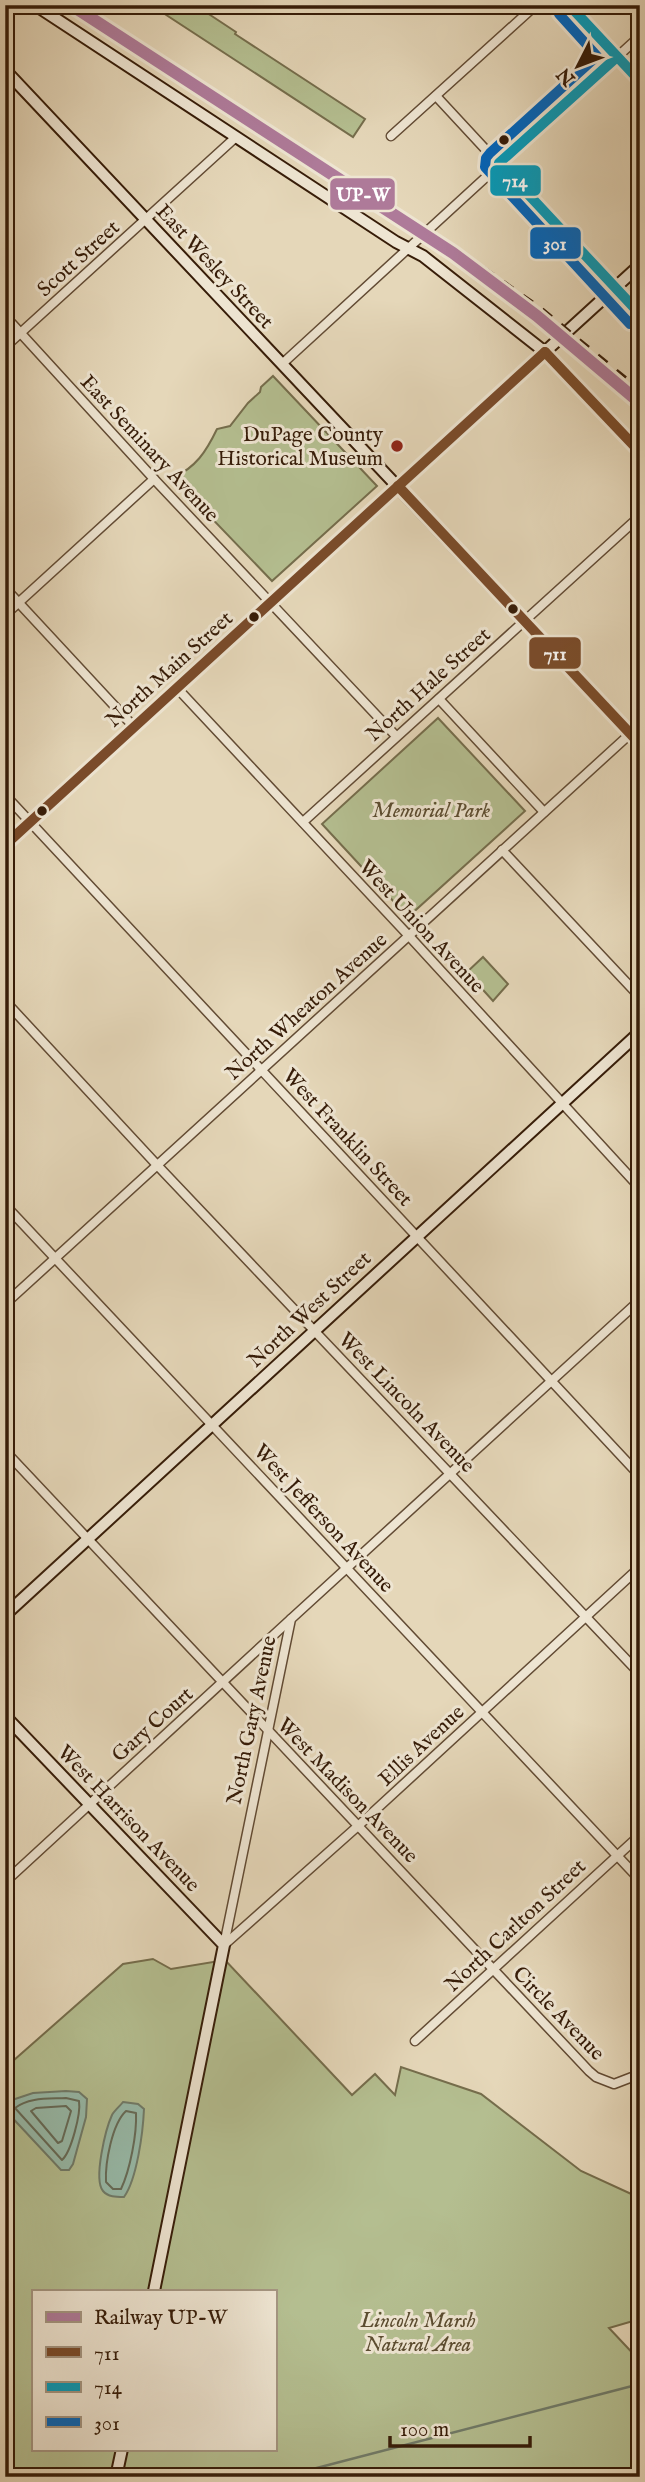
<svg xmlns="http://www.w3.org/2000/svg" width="645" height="2482" font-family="'IM FELL English',serif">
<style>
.green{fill:#b4be90;stroke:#756d4c;stroke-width:2;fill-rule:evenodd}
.water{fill:#97baa9;stroke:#707b69;stroke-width:2}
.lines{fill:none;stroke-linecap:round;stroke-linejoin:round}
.shore{stroke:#666b58;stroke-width:2}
.stream{stroke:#707b69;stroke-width:2.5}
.street-casing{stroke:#624b34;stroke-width:11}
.secondary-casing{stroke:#361c08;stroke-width:14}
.street{stroke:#eee5d2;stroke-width:8}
.secondary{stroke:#eee5d2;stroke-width:10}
.rail{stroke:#361c08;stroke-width:2.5;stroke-dasharray:12 12;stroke-linecap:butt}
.bus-1-casing{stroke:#eee5d2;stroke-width:16}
.bus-2-casing{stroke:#eee5d2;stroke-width:16}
.bus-3-casing{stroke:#eee5d2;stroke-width:16}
.bus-1{stroke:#7a4b2a;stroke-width:10}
.bus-2{stroke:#059bba;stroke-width:10}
.bus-3{stroke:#0065bd;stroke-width:10}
.rail-1-casing{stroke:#eee5d2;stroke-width:18}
.rail-1{stroke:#ae7a99;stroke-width:12}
.bus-dot{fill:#361c08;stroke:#eee5d2;stroke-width:2.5}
.poi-dot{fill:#8f2418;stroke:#eee5d2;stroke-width:2.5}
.labels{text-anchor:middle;stroke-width:6;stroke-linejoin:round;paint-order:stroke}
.street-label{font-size:21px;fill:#361c08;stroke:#eee5d2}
.poi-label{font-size:21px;fill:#361c08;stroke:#eee5d2;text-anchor:end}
.park-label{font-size:21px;font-style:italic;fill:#5c4d31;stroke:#eee5d2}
.line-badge{stroke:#eee5d2;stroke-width:2.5}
.badge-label{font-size:19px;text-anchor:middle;font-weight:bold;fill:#fff}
</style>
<rect width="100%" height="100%" fill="#e5d7b9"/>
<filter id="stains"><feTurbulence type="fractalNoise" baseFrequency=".00286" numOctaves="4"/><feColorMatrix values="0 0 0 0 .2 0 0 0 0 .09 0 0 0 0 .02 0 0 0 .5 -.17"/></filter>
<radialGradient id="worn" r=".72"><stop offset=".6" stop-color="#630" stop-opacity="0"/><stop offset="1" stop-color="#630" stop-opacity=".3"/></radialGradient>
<!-- green -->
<g class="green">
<polygon points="151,5 195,5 236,32 235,34 365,119 353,137"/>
<path d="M273 376 377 486 272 581 173 478C196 467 206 452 217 429L230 426 248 403 260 392 261 387Z"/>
<polygon points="438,718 525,811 408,917 322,824"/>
<polygon points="483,957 508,984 493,1001 467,972"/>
<path d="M153 1959 171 1969 225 1960 352 2095 375 2074 395 2095 401 2067 481 2094 581 2171 640 2198V2319L609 2328 640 2361V2477H320L312 2469 264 2477H5V2068L123 1964ZM33 2291H275V2449H33Z"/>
</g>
<!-- water -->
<g class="water">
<polygon points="66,2091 79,2092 87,2099 86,2117 73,2164 69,2170 61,2170 6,2111 6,2102 33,2093"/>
<path d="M123 2102 138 2104 144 2109C143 2132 137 2179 124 2197 116 2197 108 2197 103 2191 93 2179 106 2128 112 2115 114 2111 120 2106 123 2102Z"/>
</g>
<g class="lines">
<!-- shore -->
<g class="shore">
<path d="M66 2098 79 2101C81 2114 71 2152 62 2160L15 2108C29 2097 49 2099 66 2098Z"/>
<polygon points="66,2106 71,2111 62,2141 58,2143 31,2111 36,2108"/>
<path d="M126 2111 136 2113C137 2134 130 2170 121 2189H113L106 2182C105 2163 112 2124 126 2111Z"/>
</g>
<!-- stream -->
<polyline class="stream" points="282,2477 636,2385 640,2382"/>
<defs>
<g id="street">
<polyline points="569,5 640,81"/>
<polyline points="436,96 614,288"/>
<polyline points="391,136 536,5"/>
<polyline points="5,316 154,479 396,736"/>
<polyline points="5,347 236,137"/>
<polyline points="282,364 640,36"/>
<polyline points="5,588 134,727"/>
<polyline points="5,615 154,479"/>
<polyline points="177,688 409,936 640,1188"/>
<polyline points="439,699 544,812"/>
<polyline points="5,795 640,1476"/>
<polyline points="303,822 640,516"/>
<polyline points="502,850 640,997"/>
<polyline points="5,1001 157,1165 640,1674"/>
<polyline points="5,1205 640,1880"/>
<polyline points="5,1304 630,734"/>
<polyline points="5,1451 589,2071 596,2077 614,2084 640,2074"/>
<polyline points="5,1882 291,1619"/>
<polyline points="224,1945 291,1619 640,1300"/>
<polyline points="224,1945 358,1826 640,1567"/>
<polyline points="415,2041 640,1835"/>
</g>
<g id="secondary">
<polyline points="35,5 396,242 423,256 545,352 640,452"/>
<polyline points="5,70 640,744"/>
<polyline points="614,288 640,314"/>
<polyline points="5,845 640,265"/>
<polyline points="5,1615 640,1032"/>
<polyline points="5,1716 224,1945 154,2291"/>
<polyline points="116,2477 122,2449"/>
</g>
</defs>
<!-- street casing -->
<use href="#street" class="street-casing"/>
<!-- secondary casing -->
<use href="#secondary" class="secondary-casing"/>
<!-- street -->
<use href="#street" class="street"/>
<!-- secondary -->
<use href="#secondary" class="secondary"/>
<!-- rail -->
<polyline class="rail" points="82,5 457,248 543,309 640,389"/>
<defs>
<g id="bus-1">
<polyline points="545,352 640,452"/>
<polyline points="398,486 640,744"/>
<polyline points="5,845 545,352"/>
</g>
<g id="bus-2">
<polyline points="569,5 640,81"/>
<polyline points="617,57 499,163 640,314"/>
</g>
<polyline id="bus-3" points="559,14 597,56 490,153 486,158 485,167 630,324"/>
</defs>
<!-- bus-1 casing -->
<use href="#bus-1" class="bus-1-casing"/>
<!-- bus-2 casing -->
<use href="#bus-2" class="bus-2-casing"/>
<!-- bus-3 casing -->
<use href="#bus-3" class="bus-3-casing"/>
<!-- bus-1 -->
<use href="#bus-1" class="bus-1"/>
<!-- bus-2 -->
<use href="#bus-2" class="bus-2"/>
<!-- bus-3 -->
<use href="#bus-3" class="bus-3"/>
<defs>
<polyline id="rail-1" points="71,5 453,253 537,316 640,403"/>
</defs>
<!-- rail-1 casing -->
<use href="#rail-1" class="rail-1-casing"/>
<!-- rail-1 -->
<use href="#rail-1" class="rail-1"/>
</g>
<!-- markers -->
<g class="bus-dot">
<circle cx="504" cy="140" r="6"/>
<circle cx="513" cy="609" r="6"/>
<circle cx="254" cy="617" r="6"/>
<circle cx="42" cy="811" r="6"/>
</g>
<circle class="poi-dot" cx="397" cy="446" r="7"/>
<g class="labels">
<!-- street labels -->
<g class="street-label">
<text transform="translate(78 258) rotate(-42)" y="7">Scott Street</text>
<text transform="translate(215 266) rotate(47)" y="7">East Wesley Street</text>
<text transform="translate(150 448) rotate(47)" y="7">East Seminary Avenue</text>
<text transform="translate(169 669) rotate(-42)" y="7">North Main Street</text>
<text transform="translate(428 684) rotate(-42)" y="7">North Hale Street</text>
<text transform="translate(422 926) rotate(47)" y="7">West Union Avenue</text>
<text transform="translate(306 1006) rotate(-42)" y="7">North Wheaton Avenue</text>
<text transform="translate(348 1137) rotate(47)" y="7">West Franklin Street</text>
<text transform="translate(309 1309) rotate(-43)" y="7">North West Street</text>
<text transform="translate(407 1402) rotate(46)" y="7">West Lincoln Avenue</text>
<text transform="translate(324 1518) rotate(47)" y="7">West Jefferson Avenue</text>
<text transform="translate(251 1720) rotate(-78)" y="7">North Gary Avenue</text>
<text transform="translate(152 1724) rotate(-42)" y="7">Gary Court</text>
<text transform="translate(421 1745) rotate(-43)" y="7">Ellis Avenue</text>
<text transform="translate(348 1790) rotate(46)" y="7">West Madison Avenue</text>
<text transform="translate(129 1818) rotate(46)" y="7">West Harrison Avenue</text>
<text transform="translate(515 1925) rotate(-43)" y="7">North Carlton Street</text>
<text transform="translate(559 2013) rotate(46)" y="7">Circle Avenue</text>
</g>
<!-- poi labels -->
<g class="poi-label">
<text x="383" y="441">DuPage County<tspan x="383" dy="24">Historical Museum</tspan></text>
</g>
<!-- park labels -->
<g class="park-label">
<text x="431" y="817">Memorial Park</text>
<text x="418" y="2327">Lincoln Marsh<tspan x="418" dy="24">Natural Area</tspan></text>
</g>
</g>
<g class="line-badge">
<rect x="489" y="164" width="53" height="33" rx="7" fill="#059bba"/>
<rect x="329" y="177" width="67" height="34" rx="7" fill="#ae7a99"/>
<rect x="529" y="226" width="53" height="34" rx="7" fill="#0065bd"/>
<rect x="528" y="636" width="54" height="34" rx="7" fill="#7a4b2a"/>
</g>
<g class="badge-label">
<text x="515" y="187">714</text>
<text x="363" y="201">UP-W</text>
<text x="555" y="250">301</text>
<text x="555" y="660">711</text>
</g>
<!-- margin -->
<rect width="645" height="2482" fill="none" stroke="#e5d7b9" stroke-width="28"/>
<rect x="7" y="7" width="631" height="2468" fill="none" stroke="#361c08" stroke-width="3.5"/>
<rect x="14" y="14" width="617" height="2454" fill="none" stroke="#361c08" stroke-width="2"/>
<!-- legend -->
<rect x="32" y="2290" width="245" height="161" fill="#eee5d2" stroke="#a49581" stroke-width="2"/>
<rect x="46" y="2312" width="35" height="10" fill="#ae7a99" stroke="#a49581" stroke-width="2"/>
<text x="94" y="2324" font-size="21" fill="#361c08">Railway UP-W</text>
<rect x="46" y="2347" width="35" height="10" fill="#7a4b2a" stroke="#a49581" stroke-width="2"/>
<text x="94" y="2360" font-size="21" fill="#361c08">711</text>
<rect x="46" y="2382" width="35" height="10" fill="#059bba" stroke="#a49581" stroke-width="2"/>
<text x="94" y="2394" font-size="21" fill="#361c08">714</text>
<rect x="46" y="2417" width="35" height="10" fill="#0065bd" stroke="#a49581" stroke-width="2"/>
<text x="94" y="2430" font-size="21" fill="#361c08">301</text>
<!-- north arrow -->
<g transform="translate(578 66) rotate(228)" stroke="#eee5d2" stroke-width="5" paint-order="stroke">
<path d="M0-5L12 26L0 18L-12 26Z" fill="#361c08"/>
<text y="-10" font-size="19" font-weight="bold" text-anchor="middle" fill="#361c08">N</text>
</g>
<!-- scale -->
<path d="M390 2436v10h140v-10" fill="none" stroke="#361c08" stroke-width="3.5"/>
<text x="400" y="2436" font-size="21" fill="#361c08" stroke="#eee5d2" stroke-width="5" paint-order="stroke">100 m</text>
<rect width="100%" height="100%" filter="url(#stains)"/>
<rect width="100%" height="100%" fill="url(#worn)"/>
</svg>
